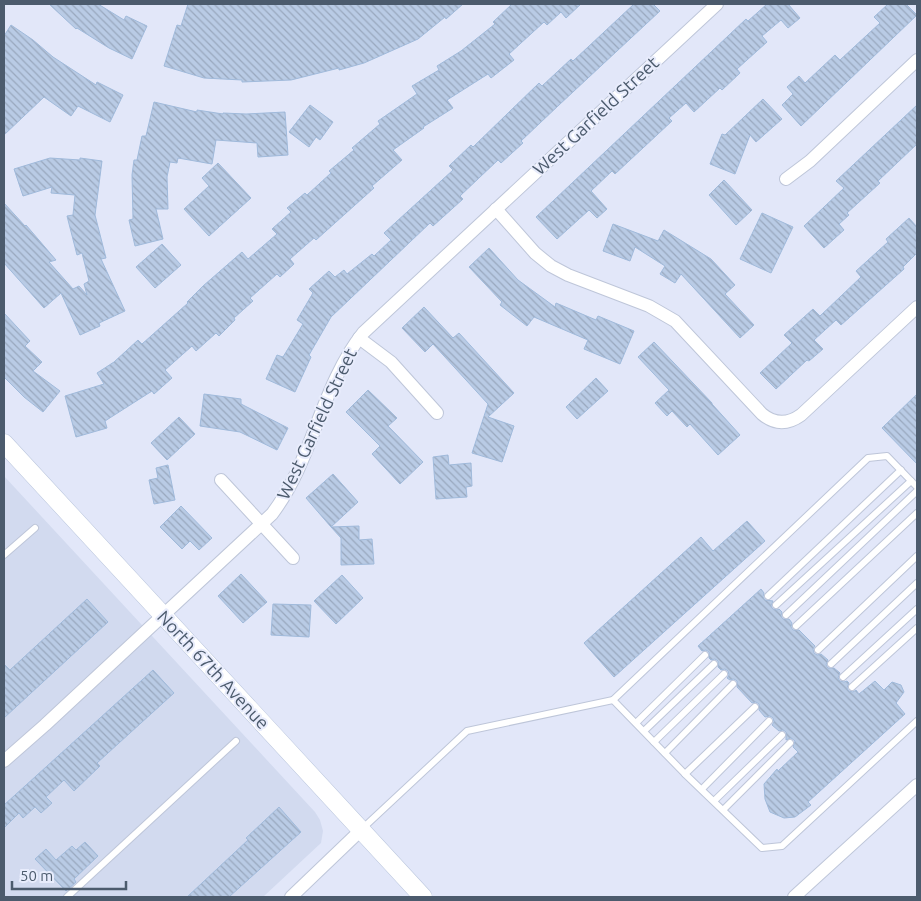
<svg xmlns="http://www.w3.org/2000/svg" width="921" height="901" font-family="Ubuntu,sans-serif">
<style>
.residential{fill:#d2daef}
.building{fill:url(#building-back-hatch);stroke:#a0badb}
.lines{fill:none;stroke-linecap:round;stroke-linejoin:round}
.service-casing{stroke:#bec6d9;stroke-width:8}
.minor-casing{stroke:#bec6d9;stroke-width:14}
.secondary-casing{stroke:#bbc7dd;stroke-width:19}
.service{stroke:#fff;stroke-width:6}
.minor{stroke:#fff;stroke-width:12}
.secondary{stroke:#fff;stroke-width:18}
.labels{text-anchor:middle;stroke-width:4;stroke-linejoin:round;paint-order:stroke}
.street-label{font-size:18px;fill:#4c5b6d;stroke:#e8ecfc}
</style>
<defs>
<pattern id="building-back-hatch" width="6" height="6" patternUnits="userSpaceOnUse" patternTransform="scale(1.25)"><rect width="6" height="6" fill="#b9cbe5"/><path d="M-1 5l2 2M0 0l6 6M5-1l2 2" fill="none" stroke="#99a8be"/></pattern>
</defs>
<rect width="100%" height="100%" fill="#e2e7f9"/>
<!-- residential -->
<polygon class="residential" points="4,476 315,812 320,820 323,831 321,843 263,897 4,897"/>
<!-- building -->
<g class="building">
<polygon points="49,4 98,4 124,20 126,16 147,26 132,59 109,48 77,28 76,29"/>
<polygon points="188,4 463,4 446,19 445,17 418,39 364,63 339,70 339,68 291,80 242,82 242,80 204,78 164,66 177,25 181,26"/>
<polygon points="512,4 581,4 566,18 561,12 547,25 544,22 509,54 514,60 491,78 488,74 447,100 453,108 423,127 424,128 393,150 402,160 372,186 374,188 316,240 314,238 290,259 294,264 280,277 277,274 250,298 253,301 234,318 235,320 219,336 216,333 196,351 192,346 165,370 172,378 154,394 152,391 105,421 107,428 76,437 65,396 104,384 97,373 114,362 138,340 142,344 188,303 187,302 203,286 242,252 248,259 277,234 272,229 291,212 287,208 305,193 307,195 331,173 329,171 354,150 352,148 380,124 378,121 417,94 412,86 439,70 437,66 461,51 495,24 493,22"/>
<polygon points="634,4 653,4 660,11 559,105 521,141 523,143 501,163 498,160 460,196 463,199 433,226 430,223 331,317 309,355 311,357 295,392 266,379 277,355 283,357 303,324 297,320 313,293 309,289 329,271 335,277 344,270 347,274 372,254 374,256 391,240 384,233 453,170 449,166 471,145 473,147 539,83 542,86 571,59 573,61"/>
<polygon points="767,4 788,4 800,18 788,28 781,20 762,36 767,42 737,69 740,73 722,90 720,88 694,112 686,103 669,118 672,121 615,174 612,171 591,191 607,209 597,218 589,210 557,239 536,217 746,19 748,21"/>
<polygon points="888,4 906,4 917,15 801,126 782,105 793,94 787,87 799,76 805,83 835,55 840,60 880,23 874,17"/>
<polygon points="11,25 33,40 53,57 96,85 97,82 123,95 110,122 78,106 71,116 44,97 4,135 4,36"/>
<polygon points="763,99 782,119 756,142 750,135 735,174 710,164 722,134 725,135"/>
<polygon points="154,102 197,112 197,110 223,114 223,113 246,114 285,112 288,155 258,157 257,143 216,140 212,164 178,158 177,163 170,162 167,177 168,209 156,209 163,239 135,246 129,220 133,219 132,175 134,160 137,160 142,136 146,136"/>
<polygon points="310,105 333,122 320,140 316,137 309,147 289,132"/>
<polygon points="917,105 917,144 878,181 880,183 847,213 849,215 839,224 844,230 824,248 804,226 844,188 836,181"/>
<polygon points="50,158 80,160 80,158 102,161 95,215 106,258 101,259 125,311 99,323 100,326 80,335 61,293 44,308 4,263 4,203 25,226 26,225 56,260 49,262 73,289 79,286 87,295 84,284 89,281 82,253 77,255 67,216 73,215 75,195 51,193 52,187 23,196 14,169"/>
<polygon points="218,163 251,198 209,236 184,209 209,186 202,178"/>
<polygon points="724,180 752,210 736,225 709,195"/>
<polygon points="762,213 793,227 771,273 740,259"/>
<polygon points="909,218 917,227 917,253 903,267 904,269 841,325 836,320 814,340 823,349 809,361 807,360 776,389 760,373 792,343 784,335 813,309 820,316 861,277 856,271 888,242 886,239"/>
<polygon points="613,224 658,241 664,230 711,259 735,285 725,294 754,325 740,338 681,274 675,283 660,274 665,266 635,247 630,261 603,251"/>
<polygon points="162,244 181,265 155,288 136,267"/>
<polygon points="489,248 518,280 555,307 556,303 596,320 598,316 634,331 620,364 584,349 588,340 534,317 527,326 500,305 502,302 469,267"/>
<polygon points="424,307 453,338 459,333 514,393 488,417 514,426 502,462 472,453 488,404 433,344 425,352 402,328"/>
<polygon points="4,313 30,341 25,346 42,362 33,371 60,391 43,412 24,397 4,377"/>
<polygon points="654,342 712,403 712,404 740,435 718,455 690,424 687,427 672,411 667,416 655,403 669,390 638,357"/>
<polygon points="596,378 608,391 577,419 566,407"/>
<polygon points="368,390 397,418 388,426 423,462 400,484 372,454 380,446 346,412"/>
<polygon points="204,394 241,399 241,404 288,428 277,450 240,432 200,426"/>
<polygon points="917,394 917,464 882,428"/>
<polygon points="179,417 195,434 167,460 151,443"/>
<polygon points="448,455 449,465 471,463 472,486 466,487 467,497 436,499 433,457"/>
<polygon points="168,465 175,500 154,504 149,480 158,478 156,468"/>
<polygon points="333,474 358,502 331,527 306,498"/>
<polygon points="181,506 212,538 199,550 190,541 182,549 160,527"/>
<polygon points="747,521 765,541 614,677 584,643 701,537 713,551"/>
<polygon points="359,526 359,540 372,539 374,564 341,565 341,538 331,527"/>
<polygon points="241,574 267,602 243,623 218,596"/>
<polygon points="342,575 363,598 336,624 314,601"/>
<polygon points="761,589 764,593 763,597 765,600 773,601 771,606 773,609 777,610 779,609 782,612 781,616 783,619 789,619 792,623 791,627 793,630 799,630 815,646 813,649 814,653 817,655 821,654 828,660 826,665 828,668 834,668 840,673 838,678 840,681 844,682 847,681 849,683 847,688 849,691 853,692 856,690 859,694 875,681 884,690 892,682 901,685 904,692 896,703 905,714 808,802 811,805 795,817 784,818 770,812 765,799 764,784 777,769 778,771 798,752 793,747 795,741 791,738 786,740 786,732 783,730 779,731 772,725 774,722 773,718 770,716 765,717 759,710 759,704 756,702 752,703 737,687 737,681 734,679 730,680 727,678 729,675 728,671 725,669 721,670 718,667 718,661 715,659 711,660 709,658 709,652 706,650 702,651 698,646"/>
<polygon points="87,599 108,622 4,718 4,664 10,670"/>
<polygon points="273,604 311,605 309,637 271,635"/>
<polygon points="153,670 174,693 97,763 100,766 74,791 64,780 46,797 52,803 41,813 35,807 23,818 19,813 4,828 4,805"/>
<polygon points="279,807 301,832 229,897 187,897 248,840 246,838"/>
<polygon points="85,842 98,856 74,879 76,882 66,891 35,859 46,849 56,860 72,846 76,850"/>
</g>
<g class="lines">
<defs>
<g id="service">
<polyline points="4,555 35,528"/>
<polyline points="768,596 901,470"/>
<polyline points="776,605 911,481"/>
<polyline points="786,615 917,491"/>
<polyline points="796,626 917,513"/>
<polyline points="818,650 917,556"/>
<polyline points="831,664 917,583"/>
<polyline points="843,677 917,609"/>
<polyline points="852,687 917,628"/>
<polyline points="613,700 685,774 762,848 782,846 917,721"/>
<polyline points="636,723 705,655"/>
<polyline points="644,731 714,664"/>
<polyline points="654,742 724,674"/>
<polyline points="665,753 733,684"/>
<polyline points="685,774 755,707"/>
<polyline points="702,789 769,721"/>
<polyline points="714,801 782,735"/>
<polyline points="723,810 790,743"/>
<polyline points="363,828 467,731 613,700 868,458 887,456 917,487"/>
<polyline points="67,897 236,741"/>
</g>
<g id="minor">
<polyline points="786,179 810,161 917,60"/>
<path d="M496 209 535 253 551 266 568 275 649 306 675 321 762 414C774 424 787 425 801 415L917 307"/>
<polyline points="359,338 391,362 437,413"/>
<polyline points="221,480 293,558"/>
<path d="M4 761 45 725 272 514C313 460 321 386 363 333L717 4"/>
<polyline points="291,897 361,830"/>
<polyline points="794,897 917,785"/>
</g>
<polyline id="secondary" points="4,443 423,897"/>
</defs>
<!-- service casing -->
<use href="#service" class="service-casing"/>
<!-- minor casing -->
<use href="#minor" class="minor-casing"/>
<!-- secondary casing -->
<use href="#secondary" class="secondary-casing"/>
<!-- service -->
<use href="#service" class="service"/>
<!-- minor -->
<use href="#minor" class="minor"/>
<!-- secondary -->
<use href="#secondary" class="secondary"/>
</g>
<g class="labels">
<!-- street labels -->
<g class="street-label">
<text transform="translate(596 116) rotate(-43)" y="6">West Garfield Street</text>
<text transform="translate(317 424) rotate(-65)" y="6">West Garfield Street</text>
<text transform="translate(213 670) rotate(47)" y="6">North 67th Avenue</text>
</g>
</g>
<!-- border -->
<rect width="921" height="901" fill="none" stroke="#4c5b6d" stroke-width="10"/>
<!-- scale -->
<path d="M12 881v8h114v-8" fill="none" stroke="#4c5b6d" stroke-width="2.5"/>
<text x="20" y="881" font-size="15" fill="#4c5b6d" stroke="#e8ecfc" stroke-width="4" paint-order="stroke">50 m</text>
</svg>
